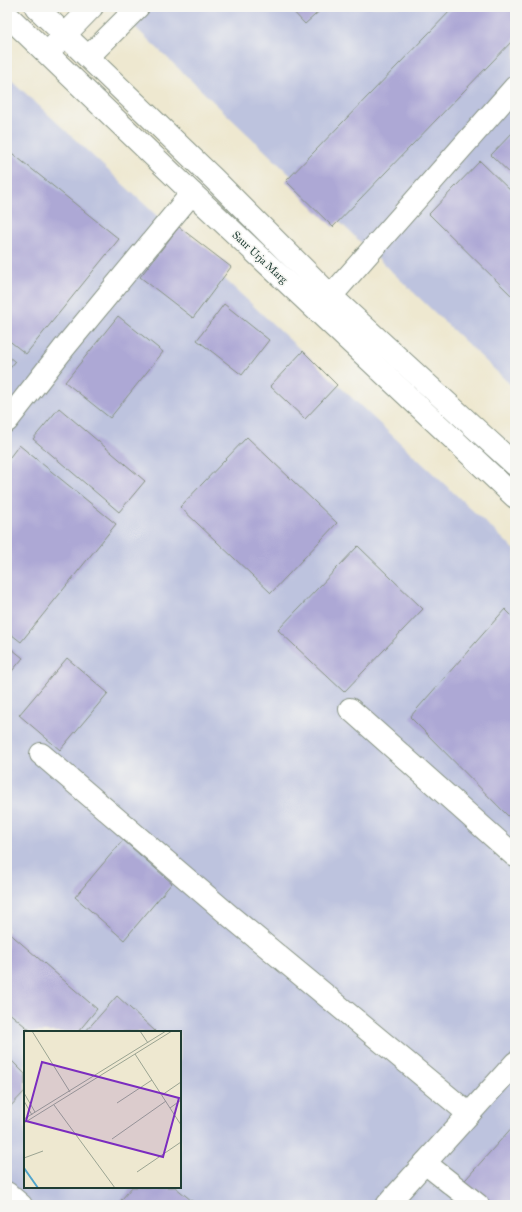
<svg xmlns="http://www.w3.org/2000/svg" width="522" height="1212" font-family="'IM FELL Great Primer',serif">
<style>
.industrial{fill:#bdc3de;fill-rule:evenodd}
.building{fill:#ada8d5}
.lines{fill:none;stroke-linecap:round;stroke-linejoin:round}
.minor-casing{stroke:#869282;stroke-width:24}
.minor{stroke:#fff;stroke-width:22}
.labels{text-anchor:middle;stroke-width:3.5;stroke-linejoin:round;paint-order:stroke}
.street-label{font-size:11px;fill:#1f3d34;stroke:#f6f6f2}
.inset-river{fill:none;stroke:#51a4cc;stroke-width:2}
.inset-road{fill:none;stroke:#9ba492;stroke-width:1}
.view{fill:#7b2cbf;fill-opacity:0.15;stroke:#7b2cbf;stroke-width:2}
.inset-edge{fill:none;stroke:#1f3d34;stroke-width:2}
</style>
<rect width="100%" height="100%" fill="#f6f6f2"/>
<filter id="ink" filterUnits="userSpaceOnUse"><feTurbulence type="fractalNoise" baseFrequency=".025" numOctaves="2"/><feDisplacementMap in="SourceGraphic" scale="8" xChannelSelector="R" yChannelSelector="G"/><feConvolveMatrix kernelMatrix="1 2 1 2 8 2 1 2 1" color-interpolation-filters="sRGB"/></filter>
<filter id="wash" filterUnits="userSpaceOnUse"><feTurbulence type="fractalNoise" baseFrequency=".012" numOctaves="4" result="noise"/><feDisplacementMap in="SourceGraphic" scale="16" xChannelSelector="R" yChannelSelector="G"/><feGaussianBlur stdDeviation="0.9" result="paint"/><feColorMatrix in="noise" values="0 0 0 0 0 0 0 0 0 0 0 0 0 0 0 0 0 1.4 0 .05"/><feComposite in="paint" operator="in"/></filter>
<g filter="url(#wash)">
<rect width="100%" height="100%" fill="#eee8d0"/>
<!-- industrial -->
<g class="industrial">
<polygon points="114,7 515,7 515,389"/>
<path d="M7 76 515 550V1205H7ZM25 1032H180V1187H25Z"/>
</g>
<g id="blocks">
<!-- building -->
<g class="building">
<polygon points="289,7 324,7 305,24"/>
<polygon points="454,7 515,7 515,38 333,227 286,181"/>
<polygon points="515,130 515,178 491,155"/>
<polygon points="8,150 119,239 26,354 7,339 7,151"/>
<polygon points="480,161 515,195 515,299 429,214"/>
<polygon points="179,227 231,267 193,318 140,277"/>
<polygon points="224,304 269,340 242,375 197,340"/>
<polygon points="118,316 163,352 110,418 65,382"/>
<polygon points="303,351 337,385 305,419 270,386"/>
<polygon points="7,355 15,362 7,372"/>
<polygon points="59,408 145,481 119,512 33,439"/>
<polygon points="247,437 337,523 271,593 180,507"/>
<polygon points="19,445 116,524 21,642 7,631 7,461"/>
<polygon points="358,546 423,609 344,692 278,630"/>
<polygon points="505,609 515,619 515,823 410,717"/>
<polygon points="7,645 23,658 7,677"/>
<polygon points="67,658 108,693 60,750 19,715"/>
<polygon points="123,840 172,883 124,940 75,897"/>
<polygon points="7,931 97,1009 78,1032 32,1032 7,1011"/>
<polygon points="117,996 155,1031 154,1032 85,1032"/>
<polygon points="11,1060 25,1074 25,1091 7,1110 7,1064"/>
<polygon points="515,1124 515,1205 477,1205 458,1188"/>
<polygon points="132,1187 175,1187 197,1205 119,1205 118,1204"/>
</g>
</g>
</g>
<g filter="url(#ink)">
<use href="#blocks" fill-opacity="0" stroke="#869282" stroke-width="1"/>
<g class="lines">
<defs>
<g id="minor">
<polyline points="36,7 214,179 331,296 515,465"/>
<polyline points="7,15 192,193 515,497"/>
<polyline points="55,45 92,7"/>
<polyline points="88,57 138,7"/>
<polyline points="331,296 515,87"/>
<polyline points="7,421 64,348 192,193"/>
<polyline points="350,709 515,856"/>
<polyline points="41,754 230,916 469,1114"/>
<polyline points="425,1163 478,1205"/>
<polyline points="7,1193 21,1205"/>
<polyline points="387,1205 515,1063"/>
</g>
</defs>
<!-- minor casing -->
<use href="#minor" class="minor-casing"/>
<!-- minor -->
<use href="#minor" class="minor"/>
</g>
</g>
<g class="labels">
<!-- street labels -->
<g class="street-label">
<text transform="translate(260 257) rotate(43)" y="4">Saur Urja Marg</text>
</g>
</g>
<!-- overview -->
<g transform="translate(24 1031)">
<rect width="157" height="157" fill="#eee8d0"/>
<path class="inset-river" d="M0 137 14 157"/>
<path class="inset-road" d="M8 0 46 61M116 0 124 12M111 23 157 94M0 62 11 81M138 64 157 51M0 70 8 84M93 72 128 49M30 74 91 157M146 77 157 69M0 88 142 0M0 92 148 0M88 108 142 70M0 127 19 120M113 141 157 111"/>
<path class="view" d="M18 31 155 67 139 126 2 90Z"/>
<rect width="157" height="157" class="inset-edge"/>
</g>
<!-- margin -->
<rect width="522" height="1212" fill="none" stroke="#f6f6f2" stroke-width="24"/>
</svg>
